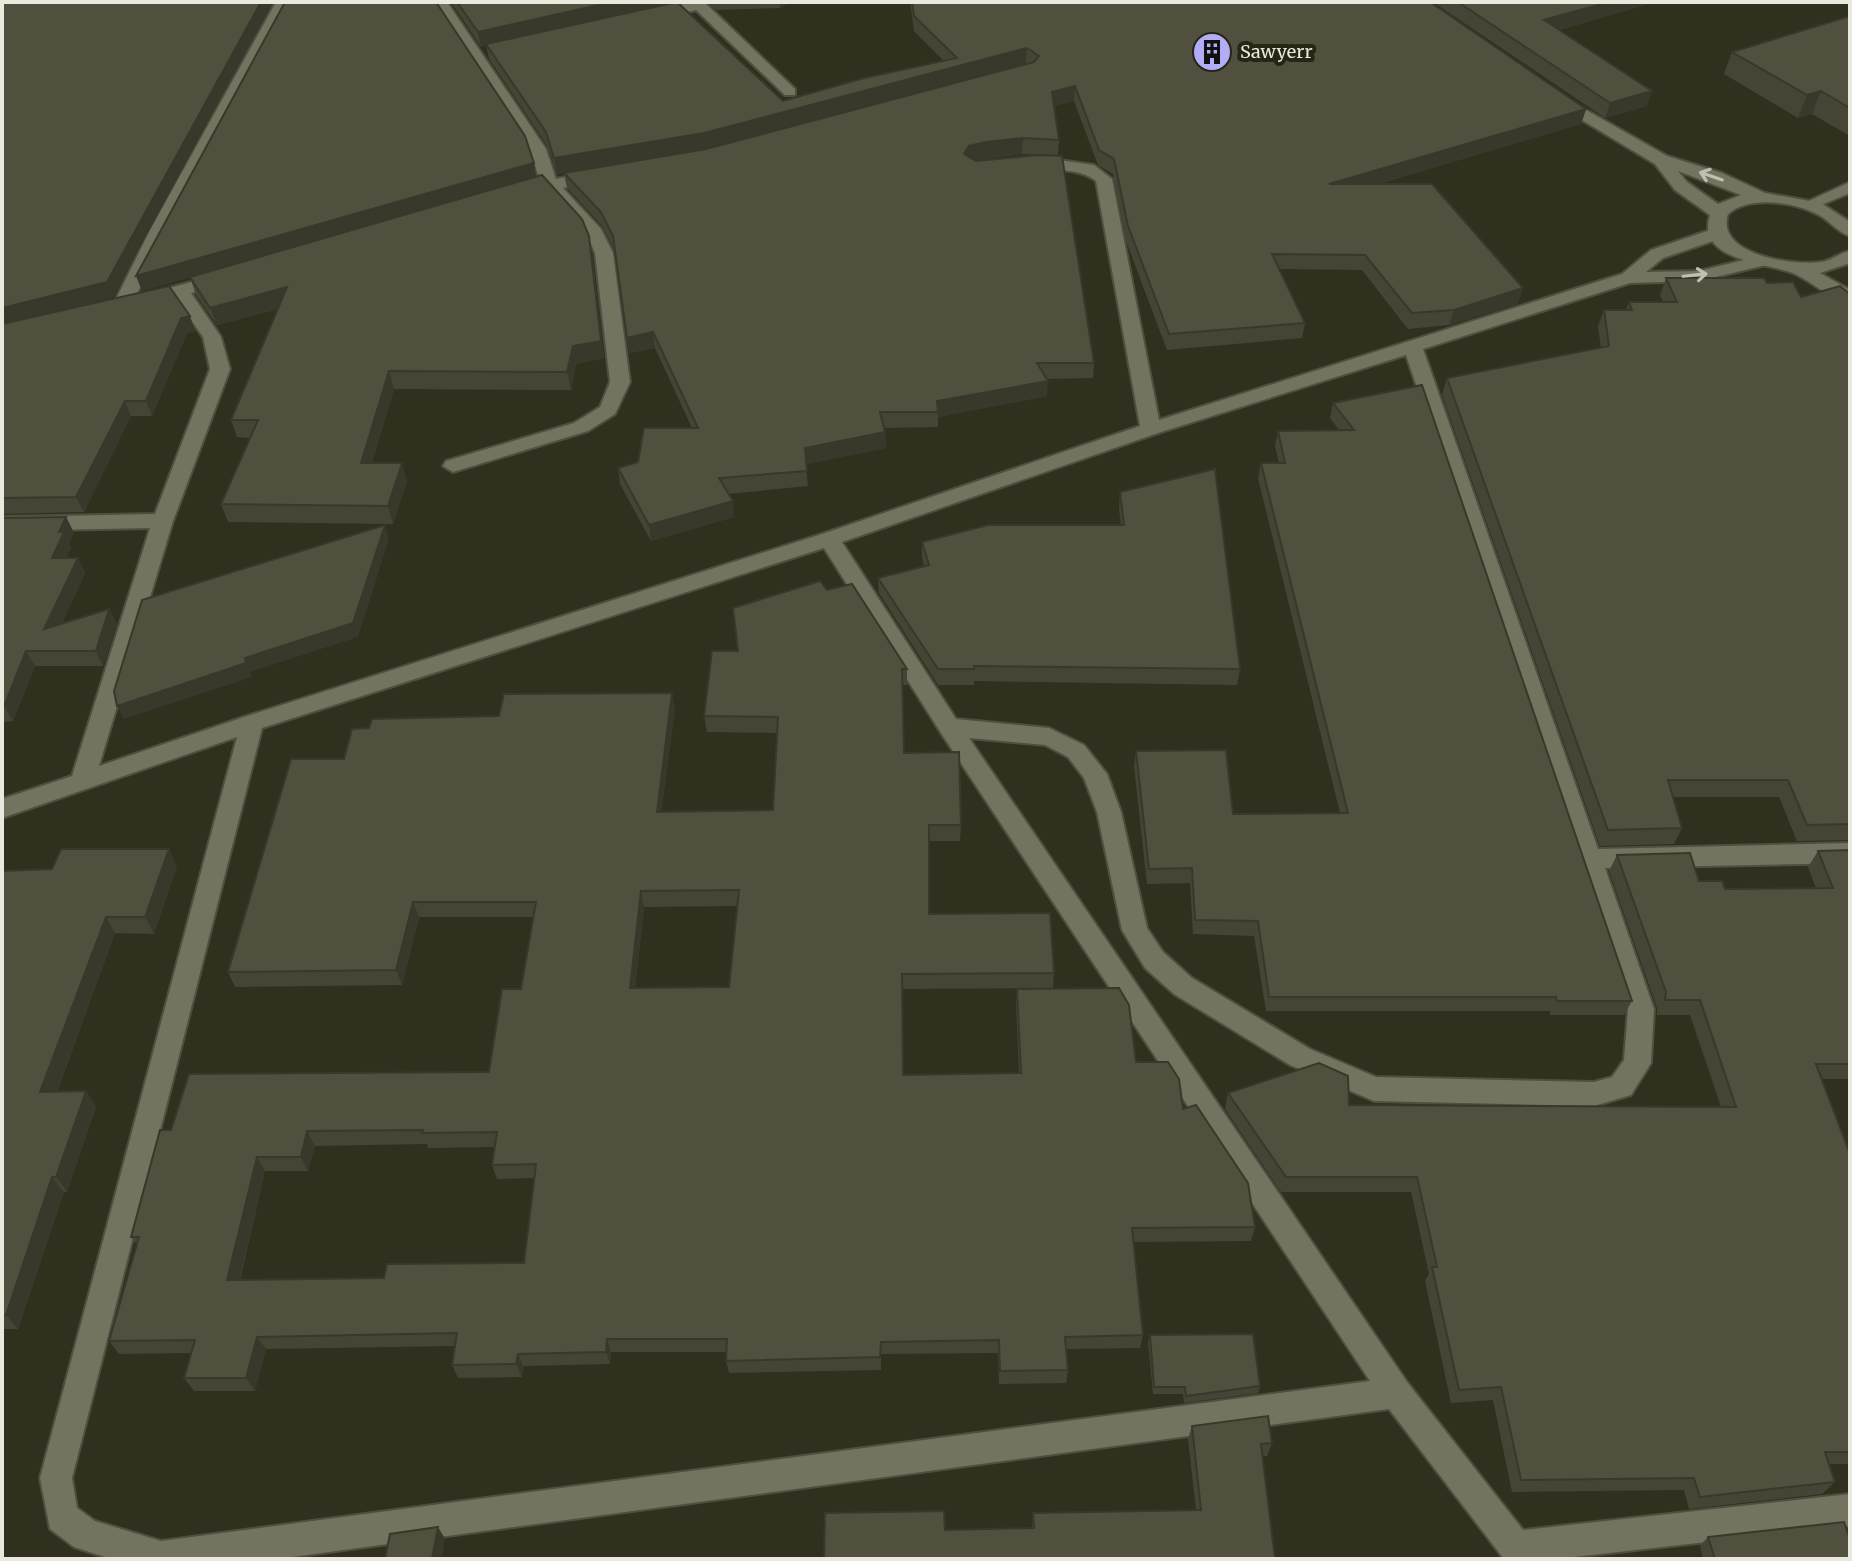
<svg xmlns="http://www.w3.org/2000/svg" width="1852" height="1561" font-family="Merriweather,serif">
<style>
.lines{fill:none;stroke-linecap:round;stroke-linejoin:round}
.lane-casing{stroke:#4f4e40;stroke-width:4}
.street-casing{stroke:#4f4e40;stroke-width:4}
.secondary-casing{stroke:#4f4e40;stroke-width:4}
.lane{fill:#73735f;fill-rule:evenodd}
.street{fill:#73735f;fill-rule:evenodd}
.secondary{fill:#73735f;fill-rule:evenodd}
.wall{fill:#464535;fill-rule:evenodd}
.shaded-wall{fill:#39382b}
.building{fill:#51503e;stroke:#39382b;stroke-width:2;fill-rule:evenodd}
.oneway{stroke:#c0c0b2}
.labels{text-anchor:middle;stroke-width:8;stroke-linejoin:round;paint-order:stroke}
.far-poi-label{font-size:18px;fill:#e9e9de;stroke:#272615;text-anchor:start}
</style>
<rect width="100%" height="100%" fill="#31301f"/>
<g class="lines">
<defs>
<polygon id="lane" points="689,2 704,2 795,89 795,95 785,95 696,10 657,19 650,15"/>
<g id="street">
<polygon points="276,2 293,2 287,8 131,305 129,309 115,309 113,305 149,232"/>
<polygon points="433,2 447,2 546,149 556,179 599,170 607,175 605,179 563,188 601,229 613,253 630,382 615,414 588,431 453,472 443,466 446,461 574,423 600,407 610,382 595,253 587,235 547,191 518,197 509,192 512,188 540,182 530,149"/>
<path d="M1052 159 1094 165 1112 179 1159 420 1622 274 1651 250 1713 229H1725L1728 233 1725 237 1663 258 1646 272 1699 271 1760 256 1769 261 1766 265 1699 281 1630 283 1423 349 1598 849 1850 843V863L1605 868 1654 1009 1651 1063 1631 1095 1594 1106 1374 1101 1290 1065 1174 994 1145 968 1122 930 1097 812 1084 778 1068 757 1045 745 969 738 1407 1382 1523 1530 1850 1494V1526L1556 1559H1504L1389 1409 277 1559H111L74 1547 50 1529 40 1478 237 737 2 818V799L72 776 150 528 2 531V517L155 514 210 369 203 337 175 297 145 306 139 304 136 300 139 296 225 273 234 278 231 282 191 293 221 337 230 369 173 521 99 766 244 717 822 534 1140 426 1096 181C1071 162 1039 177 1025 165L1033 160ZM1406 355 1628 1009 1624 1060 1612 1077 1594 1082 1376 1077 1310 1049 1192 978 1163 952 1147 928 1121 812 1107 774 1084 745 1049 728 956 719 842 542 1158 433ZM824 548 941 733 1370 1381 161 1541 95 1521 77 1508 72 1478 262 728Z"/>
<polygon points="1850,182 1850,193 1809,210 1800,205"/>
</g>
<path id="secondary" d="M1558 94 1667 156 1722 173 1765 193 1821 203 1850 222V236C1838 233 1830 221 1819 215 1795 202 1750 195 1728 214 1715 255 1793 266 1821 262 1831 261 1839 253 1850 251V263L1820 273 1850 290V304C1830 299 1814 283 1795 274 1771 263 1695 262 1710 215L1675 190 1655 164 1552 102 1550 99ZM1678 171 1741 195 1718 204 1687 182Z"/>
</defs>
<!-- lane casing -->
<use href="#lane" class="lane-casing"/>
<!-- street casing -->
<use href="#street" class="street-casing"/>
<!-- secondary casing -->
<use href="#secondary" class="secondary-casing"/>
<!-- lane -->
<use href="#lane" class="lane"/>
<!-- street -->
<use href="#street" class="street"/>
<!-- secondary -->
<use href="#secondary" class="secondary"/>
</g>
<!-- wall -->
<g class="wall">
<polygon points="2,2 273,2 113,297 44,315 195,331 187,333 152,416 131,416 84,512 2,514"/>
<polygon points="451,2 676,2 603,19 783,101 944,61 914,31 910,2 1430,2 1586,109 1581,124 1378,184 1518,304 1449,325 1408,329 1362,270 1279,269 1305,323 1302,338 1167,350 1126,241 1113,174 1098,165 1074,101 1054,106 1059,140 1058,155 1022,154 974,160 1094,363 1093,378 1047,379 1047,396 938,417 938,427 884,428 886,448 806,464 808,486 728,494 734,517 651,541 620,484 618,468 638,462 692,428 655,348 629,353 615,251 603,227 567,188 564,173 706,149 1028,64 1026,63 705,148 557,174 548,147 489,59 486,45 481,47"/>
<polygon points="707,2 791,2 780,8 716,10"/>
<polygon points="1433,2 1655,2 1559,30 1647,106 1605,118"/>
<polygon points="1850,16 1850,136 1812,114 1798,118 1724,74 1732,52"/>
<polygon points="534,163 536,177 592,254 604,358 576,364 571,390 394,389 372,463 407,481 393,524 228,522 221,504 250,438 237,437 231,420 278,309 217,325 196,295 190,277 142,291"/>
<polygon points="1666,278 1767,283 1801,297 1850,294 1850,840 1797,841 1779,797 1673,797 1682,828 1674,844 1600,846 1442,395 1447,378 1601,348 1598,326 1604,310 1626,310 1629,302 1663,302 1660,295"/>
<polygon points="1422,385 1632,1001 1624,1015 1550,1015 1550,1011 1266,1011 1254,936 1193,934 1190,883 1147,884 1134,766 1136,751 1233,814 1340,813 1258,478 1261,463 1279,463 1275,446 1278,431 1339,430 1330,418 1333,403"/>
<polygon points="1120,492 1240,669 1237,685 974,681 974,685 938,685 879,593 878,578 924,566 922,557 922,542 1121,525 1119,508"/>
<polygon points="66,517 74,533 69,542 71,548 66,558 78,558 85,573 62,623 109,609 117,624 103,666 35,666 13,721 2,722 2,518"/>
<path d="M827 590 907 669V685H902L904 753 961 825 960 841H929V914L1054 973 1053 988 902 989 903 1075 1019 1073 1016 1004 1017 989 1136 1062 1183 1109 1255 1227 1251 1241 1134 1242 1143 1335 1140 1348 1066 1349 1068 1370 1066 1383 999 1384 998 1353 881 1354V1370L729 1373 726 1361 727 1352H611L610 1364 523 1366 522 1377 458 1378 452 1365 455 1346 266 1349 255 1391H194L184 1378 191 1353 119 1354 109 1341 137 1245 131 1237 171 1130 489 1072 521 989 533 917H419L402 985 235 987 228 972 344 759 369 728 499 716 675 709 661 812 773 810 777 733 707 732 704 716 738 651ZM738 906 729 987 635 988 644 907ZM427 1144 428 1148 495 1147 492 1165 497 1179 535 1178 524 1263 384 1278 240 1280 265 1171H308L315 1146Z"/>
<polygon points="1850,850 1850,1079 1821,1079 1850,1154 1850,1464 1829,1464 1835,1482 1822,1494 1689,1509 1684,1490 1512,1492 1493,1400 1451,1403 1425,1281 1429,1274 1411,1192 1281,1192 1225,1109 1228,1093 1349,1105 1721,1107 1690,1015 1657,1015 1657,1008 1609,871 1617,855 1725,889 1816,888 1808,867 1818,851"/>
<polygon points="177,866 154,934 115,933 57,1092 86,1091 96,1107 67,1192 64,1192 18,1329 2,1329 2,871"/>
<polygon points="1150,1335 1260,1386 1258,1393 1184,1403 1183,1394 1153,1394 1148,1343"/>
<polygon points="1192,1426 1272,1443 1267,1456 1263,1456 1275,1559 945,1530 1032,1528 1033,1513 1196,1510 1188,1439"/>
<polygon points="1708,1537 1850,1559 1703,1559 1700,1546"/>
</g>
<!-- shaded-wall -->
<g class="shaded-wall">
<polygon points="261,2 273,2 113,297 2,325 2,308"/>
<polygon points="612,2 676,2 481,47 478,32"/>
<polygon points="780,2 791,2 780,8"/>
<polygon points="1609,2 1655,2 1540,35 1544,20"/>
<polygon points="1027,48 1026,63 705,148 557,174 554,158"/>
<polygon points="1075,86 1074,101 1051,107 1052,92"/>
<polygon points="1652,91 1647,106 1605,118 1610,103"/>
<polygon points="1821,91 1812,114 1798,118 1807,95"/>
<polygon points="1586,109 1581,124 1326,199 1329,184"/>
<polygon points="1023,138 1022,154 985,158 968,161 964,154 969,146 986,142"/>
<polygon points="534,163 536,178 142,291 136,276"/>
<polygon points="589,236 604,358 576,364 571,390 567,372"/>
<polygon points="287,287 292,305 217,325 210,308"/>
<polygon points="1523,288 1518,304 1449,325 1454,310"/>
<polygon points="190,316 195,331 187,333 152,416 146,401 181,318"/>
<polygon points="653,332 655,348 629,353 627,338"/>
<polygon points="389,371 394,389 367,480 361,463"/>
<polygon points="1048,381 1047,396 938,417 937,401"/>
<polygon points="125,401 131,416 84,512 76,497"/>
<polygon points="885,432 886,448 806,464 805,448"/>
<polygon points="402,463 407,481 393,524 388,506"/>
<polygon points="733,501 734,517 651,541 649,525"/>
<polygon points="66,517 74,533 69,542 71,548 59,573 52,558 59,532"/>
<polygon points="385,525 389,539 358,637 250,672 252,677 124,719 117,706 245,658"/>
<polygon points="78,558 85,573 52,644 44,629"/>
<polygon points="109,609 117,624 103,666 96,651"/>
<polygon points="26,651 35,666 13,721 4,706"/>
<polygon points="672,693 675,709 659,828 657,812"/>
<polygon points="169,849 177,866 154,934 145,917"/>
<polygon points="641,891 644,907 633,1004 630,988"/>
<polygon points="413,902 419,917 402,985 396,970"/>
<polygon points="106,917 115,933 51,1107 40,1092"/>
<polygon points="86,1091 96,1107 67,1192 56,1177"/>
<polygon points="307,1131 315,1146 308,1171 301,1157"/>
<polygon points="257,1157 265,1171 236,1293 227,1280"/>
<polygon points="52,1177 64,1192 18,1329 6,1315"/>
<polygon points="257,1337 266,1349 255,1391 246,1378"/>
<polygon points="607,1339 611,1352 610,1364 606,1352"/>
<polygon points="518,1354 523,1366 522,1377 516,1364"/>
<polygon points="438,1527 445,1539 442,1559 432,1559"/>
</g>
<!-- building -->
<g class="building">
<polygon points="2,2 261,2 107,282 2,308"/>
<polygon points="285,2 436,2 525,136 534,163 136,276"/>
<polygon points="457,2 612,2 478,32"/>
<polygon points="677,2 783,101 864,78 957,58 914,16 912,2 1430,2 1586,109 1329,184 1432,184 1523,288 1454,310 1412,313 1365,255 1272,254 1305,323 1169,334 1128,226 1114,159 1099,150 1075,86 1052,92 1059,140 1023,138 986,142 969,146 964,154 976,161 1038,155 1062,156 1094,363 1037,363 1048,381 937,401 938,412 880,412 885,432 805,448 807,471 719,478 733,501 649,525 618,468 638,462 644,428 698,428 653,332 627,338 613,236 601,212 564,173 706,149 1034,62 1039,56 1027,48 704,133 554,158 546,132 486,44"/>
<polygon points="1458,2 1609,2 1544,20 1652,91 1610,103"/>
<polygon points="1850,16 1850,108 1821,91 1807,95 1732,52"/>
<polygon points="542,175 582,219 589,236 601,341 573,346 567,372 389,371 361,463 402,463 388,506 221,504 258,420 231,420 287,287 210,308 190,277"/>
<polygon points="1666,278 1764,278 1767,283 1793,282 1801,297 1840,286 1850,294 1850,824 1807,825 1788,780 1668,780 1682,828 1608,830 1447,378 1609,346 1604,310 1632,310 1629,302 1677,302"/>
<polygon points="169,286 190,316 181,318 146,401 125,401 76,497 2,498 2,324"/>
<polygon points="1422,385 1632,1001 1557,1001 1556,997 1269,997 1258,921 1195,920 1192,868 1149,869 1136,751 1226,750 1233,814 1348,813 1261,463 1285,463 1278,431 1354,430 1333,403"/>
<polygon points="1215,469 1240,669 974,666 974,669 938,669 878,578 929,565 922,542 988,525 1124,525 1120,492"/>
<polygon points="66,517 59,532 64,532 52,558 78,558 44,629 109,609 96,651 26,651 4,706 2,706 2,518"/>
<polygon points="385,525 353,623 245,658 246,663 117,706 114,691 142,600"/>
<path d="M820 581 827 590 852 584 907 669H902L904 753 959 752 961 825H929V914L1050 913 1054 973 902 974 903 1075 1021 1073 1017 989 1119 988 1129 1005 1136 1062H1168L1179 1079 1183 1109 1196 1105 1248 1183 1255 1227 1132 1228 1143 1335 1065 1337 1068 1370 1000 1371 999 1340 881 1342 880 1357 726 1361 727 1339H607L606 1352 518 1354 516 1364 452 1365 457 1333 257 1337 246 1378H184L195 1340 109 1341 139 1237H131L160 1130H171L189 1074 489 1072 502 989H521L536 902H413L396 970 228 972 291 759H344L352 729 369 728 372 719 499 716 504 694 672 693 657 812 773 810 778 717 704 716 712 651H738L733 608ZM739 890 729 987 630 988 641 891ZM423 1130 422 1133 497 1132 492 1165 536 1164 524 1263 387 1264 384 1278 227 1280 257 1157H301L307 1131Z"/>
<polygon points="61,849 169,849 145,917 106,917 40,1092 86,1091 56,1177 52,1177 6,1315 2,1316 2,871 52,869"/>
<polygon points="1850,850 1850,1064 1816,1064 1850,1154 1850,1452 1825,1452 1835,1482 1700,1497 1694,1478 1521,1480 1501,1387 1459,1390 1432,1267 1437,1267 1417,1177 1286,1177 1228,1093 1319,1063 1348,1076 1349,1105 1736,1107 1700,1000 1665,1000 1666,992 1617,855 1690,853 1699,881 1722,881 1725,889 1833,888 1818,851"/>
<polygon points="1253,1334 1260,1386 1186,1396 1185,1387 1154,1387 1150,1335"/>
<polygon points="1268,1416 1272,1443 1261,1444 1275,1559 824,1559 825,1513 944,1511 945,1530 1034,1528 1033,1513 1201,1510 1192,1426"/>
<polygon points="1844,1522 1850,1539 1850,1559 1715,1559 1708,1537"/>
<polygon points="438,1527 432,1559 385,1559 390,1534"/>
</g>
<!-- one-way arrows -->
<defs><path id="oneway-shaft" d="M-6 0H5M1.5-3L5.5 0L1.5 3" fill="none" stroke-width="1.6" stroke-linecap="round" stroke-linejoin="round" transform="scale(2)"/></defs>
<g class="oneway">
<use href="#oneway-shaft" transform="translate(1711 176) rotate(-161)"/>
<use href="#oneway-shaft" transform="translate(1695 275) rotate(-6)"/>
</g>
<!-- icons -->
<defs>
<symbol id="building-disc" viewBox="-11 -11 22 22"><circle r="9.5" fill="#b2adf9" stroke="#272615"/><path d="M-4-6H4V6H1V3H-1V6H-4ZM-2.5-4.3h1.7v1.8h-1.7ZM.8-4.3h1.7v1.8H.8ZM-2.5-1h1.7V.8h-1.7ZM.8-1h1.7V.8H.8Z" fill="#111"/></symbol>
</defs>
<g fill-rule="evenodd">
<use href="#building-disc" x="1190" y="30" width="44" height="44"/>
</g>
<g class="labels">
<!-- far-poi labels -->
<g class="far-poi-label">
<text x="1240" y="58">Sawyerr</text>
</g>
</g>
<!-- border -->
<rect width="1852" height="1561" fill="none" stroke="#e9e9de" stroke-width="8"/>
</svg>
